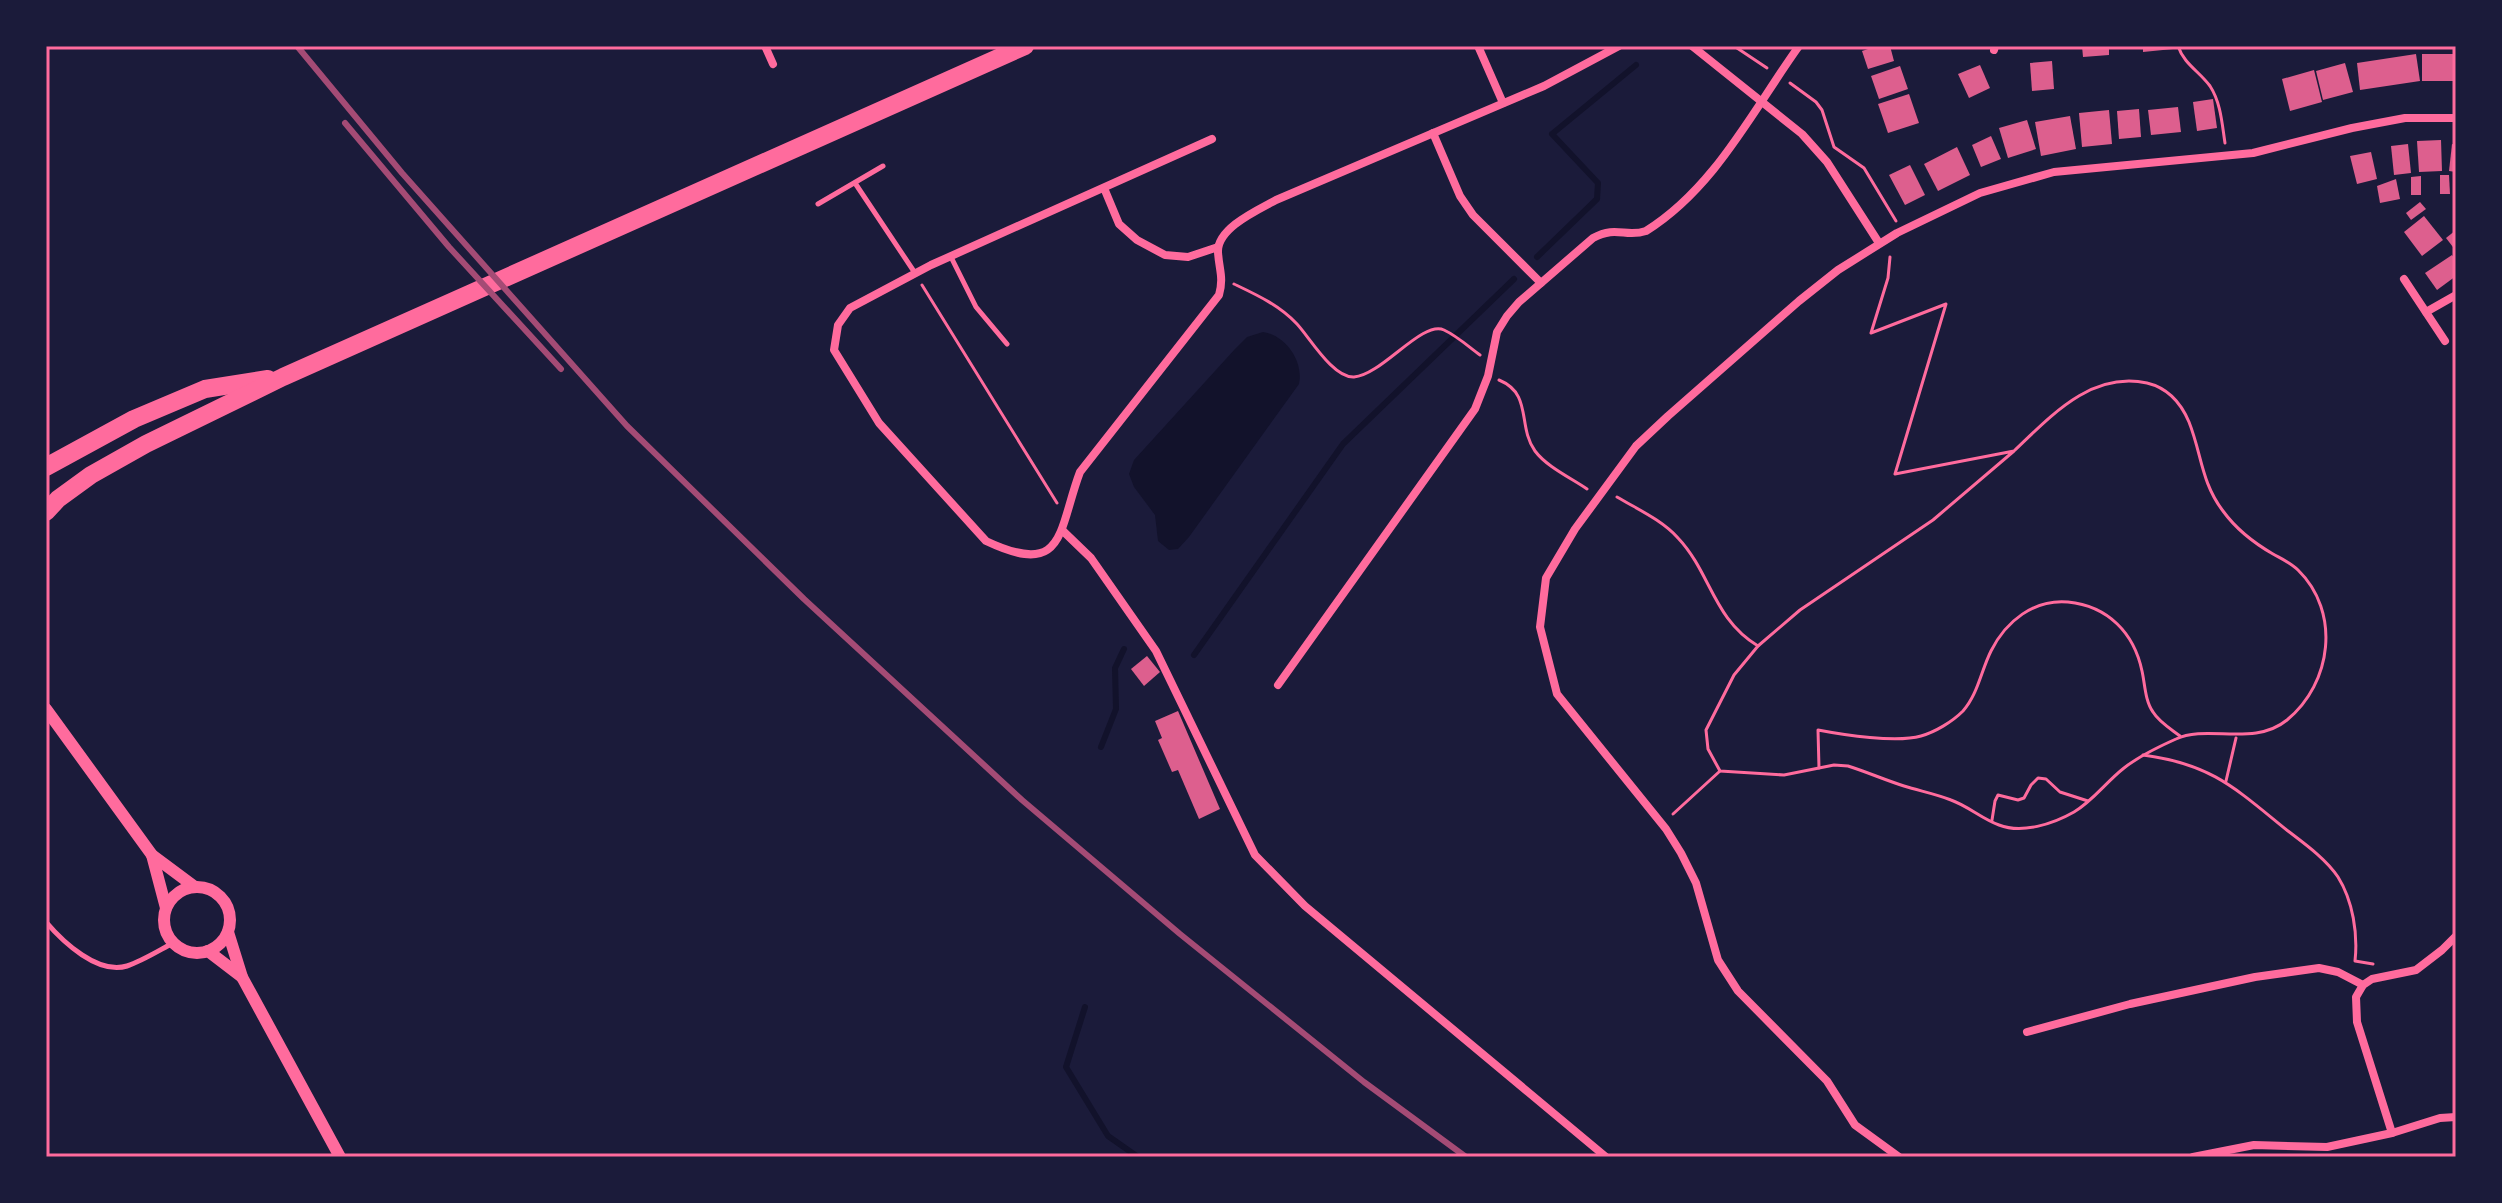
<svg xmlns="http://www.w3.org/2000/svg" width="2502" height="1203" font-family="Mulish,sans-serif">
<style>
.water{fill:#12122b}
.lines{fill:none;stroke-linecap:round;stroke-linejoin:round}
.stream{stroke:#12122b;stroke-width:6}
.building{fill:#dd5f8e}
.path{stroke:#ff6b9d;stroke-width:3}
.service{stroke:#ff6b9d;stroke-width:5}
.minor{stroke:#ff6b9d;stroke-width:8}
.tertiary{stroke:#ff6b9d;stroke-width:12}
.trunk{stroke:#ff6b9d;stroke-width:18}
.rail{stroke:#a44b75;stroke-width:6}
.neatline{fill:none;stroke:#ff6b9d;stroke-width:3}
</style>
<rect width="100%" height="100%" fill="#1b1b3a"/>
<!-- water -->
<path class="water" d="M1263 332C1286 335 1304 362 1299 384L1189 537 1178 549 1169 550 1158 541 1155 515 1134 487 1129 474 1134 460 1235 349 1247 337Z"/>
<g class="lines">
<!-- stream -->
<g class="stream">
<polyline points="1537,257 1597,199 1598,183 1552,134 1636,65"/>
<polyline points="1194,655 1343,444 1514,279"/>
<polyline points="1101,747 1116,709 1115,668 1124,649"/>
<polyline points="1085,1007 1066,1067 1108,1136 1138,1157"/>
</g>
</g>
<!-- building -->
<g class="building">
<polygon points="1877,46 1890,46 1894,61 1868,69 1862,51"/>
<polygon points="2082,46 2109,46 2109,55 2083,57"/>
<polygon points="2143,46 2173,46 2173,49 2143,52"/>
<polygon points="2416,54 2420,81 2360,90 2357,63"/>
<rect x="2422" y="54" width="34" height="27"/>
<polygon points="2052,61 2054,89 2032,91 2030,63"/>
<polygon points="2345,63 2353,92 2323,100 2316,71"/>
<polygon points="1980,65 1990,88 1969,98 1958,74"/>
<polygon points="1900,66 1908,89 1879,99 1871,76"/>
<polygon points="2314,70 2322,102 2290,111 2282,79"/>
<polygon points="1909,94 1919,123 1888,133 1878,104"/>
<polygon points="2213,99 2217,128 2197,131 2193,102"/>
<polygon points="2178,107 2181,132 2151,135 2148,110"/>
<polygon points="2139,109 2141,137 2119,139 2117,111"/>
<polygon points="2109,110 2112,144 2082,147 2079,113"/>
<polygon points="2070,116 2076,149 2041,156 2035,122"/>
<polygon points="2027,120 2036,149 2008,158 1999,128"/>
<polygon points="1991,136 2001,159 1981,167 1972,145"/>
<polygon points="2441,140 2442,171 2419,172 2417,141"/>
<polygon points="2408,144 2411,173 2394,175 2391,146"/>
<polygon points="2452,144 2456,145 2456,172 2449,171"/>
<polygon points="1957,147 1970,175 1938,191 1924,164"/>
<polygon points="2371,152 2377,179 2357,184 2350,156"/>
<polygon points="1910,165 1925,195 1905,205 1889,175"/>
<polygon points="2440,175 2449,175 2450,194 2440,194"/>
<polygon points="2421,176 2421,195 2411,195 2411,177"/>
<polygon points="2396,179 2400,199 2380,203 2377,186"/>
<polygon points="2420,202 2426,209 2411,220 2406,213"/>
<polygon points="2424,216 2443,240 2422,256 2404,232"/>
<polygon points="2456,230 2456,251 2446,238"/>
<polygon points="2452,255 2456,261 2456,276 2437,290 2425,273"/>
<polygon points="1147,656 1160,672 1144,686 1131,669"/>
<polygon points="1178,711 1220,809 1199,819 1178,770 1172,772 1158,740 1162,738 1155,721"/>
</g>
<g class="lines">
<!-- path -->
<g class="path">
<polyline points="1734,46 1767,68"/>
<path d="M2178 46C2184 64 2199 71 2210 86 2221 103 2222 124 2225 143"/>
<polyline points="1790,83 1816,102 1822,110 1834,147 1864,168 1896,221"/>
<path d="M1890 257 1888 278 1871 333 1946 304 1895 474 2014 451 1933 520 1800 610 1758 646 1734 675 1706 730 1708 749 1720 771 1784 775 1834 765 1848 766C1867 772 1885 780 1904 786 1920 791 1936 794 1951 800 1968 806 1982 819 1999 825 2022 834 2053 824 2074 812 2093 801 2106 782 2124 768 2139 756 2158 747 2176 739 2207 724 2254 747 2287 720 2332 683 2341 612 2298 570 2291 563 2282 559 2273 554 2254 543 2236 529 2223 511 2201 482 2202 455 2189 422 2181 403 2168 388 2147 383 2091 371 2051 416 2014 451"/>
<path d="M1234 284C1257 295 1279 305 1297 324 1310 338 1333 378 1354 377 1382 375 1422 320 1444 330 1457 336 1469 347 1480 355"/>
<polyline points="922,285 1057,503"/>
<path d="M1499 380C1533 394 1517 426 1535 451 1547 467 1571 478 1587 489"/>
<path d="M1617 497C1637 509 1662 520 1678 538 1711 573 1713 619 1758 646"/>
<path d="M2143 755C2212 764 2236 789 2288 831 2305 844 2326 859 2338 877 2353 901 2358 934 2355 961L2373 964"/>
<path d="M1819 768 1818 730C1844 735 1896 743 1921 736 1935 732 1952 722 1963 711 1978 694 1981 671 1991 651 2006 621 2034 599 2068 602 2108 606 2134 633 2142 671 2145 684 2145 701 2153 712 2159 722 2171 729 2180 736"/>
<polyline points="2226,781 2236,738"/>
<polyline points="1673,814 1720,771"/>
<polyline points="1992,820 1995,801 1998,795 2018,800 2024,798 2031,785 2038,778 2046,779 2060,792 2088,801"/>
</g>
<!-- service -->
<g class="service">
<polyline points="855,183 915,273"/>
<polyline points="818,204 883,166"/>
<polyline points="951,257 976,307 1007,344"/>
<path d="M46 922C63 942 98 975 127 966 142 961 158 951 173 943"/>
</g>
<!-- minor -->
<g class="minor">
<polyline points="765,46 773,64"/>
<polyline points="1478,46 1503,103"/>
<polyline points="1692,46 1802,134 1827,162 1879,243"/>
<polyline points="1994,50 1995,46"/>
<polyline points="1433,133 1460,196 1473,215 1541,283"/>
<path d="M1212 139 931 265 850 308 838 325 834 350 879 423 986 541C1066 579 1058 530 1080 472L1219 295C1224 277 1219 270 1218 252 1217 228 1258 210 1276 200L1544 86 1619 46"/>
<polyline points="1104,188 1119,224 1137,240 1165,255 1188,257 1218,247"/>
<polyline points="2404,279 2445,341"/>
<polyline points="2426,312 2456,295"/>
<polyline points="1063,531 1091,558 1156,651 1255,855 1305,906 1606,1157"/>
<path d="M1278 685 1475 409 1488 376 1497 332 1507 316 1519 302 1593 238C1617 225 1625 238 1646 231 1715 188 1753 110 1799 46"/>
<polyline points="2027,1032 2130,1004 2255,977 2319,968 2338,972 2363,985"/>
<polyline points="2392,1133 2357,1022 2356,997 2363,985 2372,979 2416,970 2442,950 2456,936"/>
<polyline points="1899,1157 1855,1125 1827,1081 1738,991 1718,960 1696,883 1681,853 1666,829 1557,694 1540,627 1546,578 1575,529 1636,446 1668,416 1799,301 1838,270 1897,233 1980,193 2054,172 2253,153 2352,128 2405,118 2456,118"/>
<polyline points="2193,1157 2254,1145 2327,1147 2392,1133 2440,1118 2456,1117"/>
</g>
<!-- tertiary -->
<g class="tertiary">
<polyline points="46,709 152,855 195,887"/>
<polyline points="152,855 166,908"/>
<circle cx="197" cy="920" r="33"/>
<polyline points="228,932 242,977 340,1157"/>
<polyline points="208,951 242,977"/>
</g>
<!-- trunk -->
<g class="trunk">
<polyline points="46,467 134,419 205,389 268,379"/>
<polyline points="46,512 58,499 91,475 146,444 283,377 1025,46"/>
</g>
<!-- rail -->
<g class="rail">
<polyline points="297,46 402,173 627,426 804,599 1022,800 1180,934 1364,1082 1466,1157"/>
<polyline points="345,123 449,247 561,369"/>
</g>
</g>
<!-- border -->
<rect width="2502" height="1203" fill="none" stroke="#1b1b3a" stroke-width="96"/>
<rect x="48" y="48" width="2406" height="1107" class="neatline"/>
</svg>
